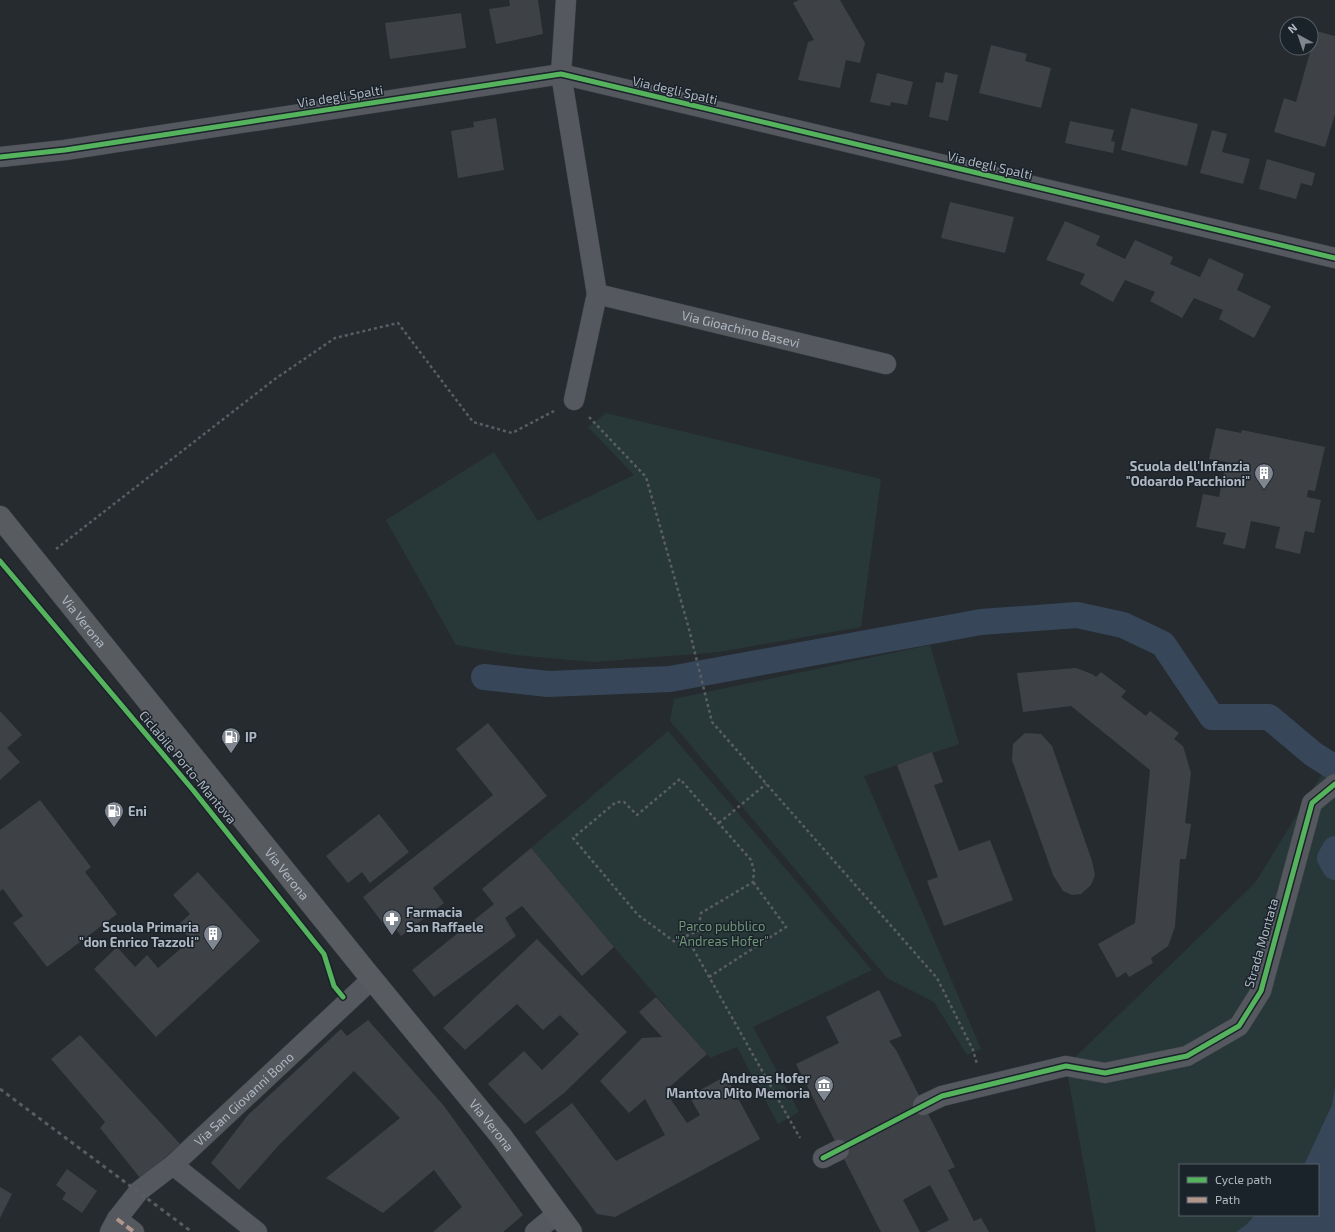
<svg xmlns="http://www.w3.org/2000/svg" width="1335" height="1232" font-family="'Exo 2',sans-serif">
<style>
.green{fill:#283838;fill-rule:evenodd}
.water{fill:#374659}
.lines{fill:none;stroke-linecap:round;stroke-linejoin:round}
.canal{stroke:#374659;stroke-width:26}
.building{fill:#3e4247}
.minor-casing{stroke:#44474b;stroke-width:21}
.primary-casing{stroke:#43474d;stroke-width:23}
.path{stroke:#5a5e63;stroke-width:2.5;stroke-dasharray:3 3;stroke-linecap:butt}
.minor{stroke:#55595f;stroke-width:20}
.primary{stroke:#585b60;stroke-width:22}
.rail{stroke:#595d62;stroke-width:3;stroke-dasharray:4 4;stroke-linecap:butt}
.quiet{stroke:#b2968c;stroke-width:4;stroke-dasharray:8 4;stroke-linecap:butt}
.cycleway-casing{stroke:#1a222a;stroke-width:8}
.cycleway{stroke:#56b35d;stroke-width:5}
.labels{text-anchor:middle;stroke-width:3;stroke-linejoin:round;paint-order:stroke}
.street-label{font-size:13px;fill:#afb7c2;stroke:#1a222a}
.poi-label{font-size:13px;font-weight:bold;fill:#afb7c2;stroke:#1a222a;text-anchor:end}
.park-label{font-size:13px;fill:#709677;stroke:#1a222a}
</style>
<rect width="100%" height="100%" fill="#262b30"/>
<!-- green -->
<g class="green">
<polygon points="606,413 881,479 861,627 719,652 593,662 516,655 456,645 386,520 494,452 538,521 634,475 588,427"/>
<polygon points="930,645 959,744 864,776 981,1049 967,1055 934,1002 887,978 670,721 674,699"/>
<polygon points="668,731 872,970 753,1027 799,1112 778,1124 737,1047 710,1058 614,947 531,848"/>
<path d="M1335 753V1232H1096L1066 1066 1255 883ZM1180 1165H1318V1215H1180Z"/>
</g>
<!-- water -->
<polygon class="water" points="1335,1087 1335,1232 1236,1232 1246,1225 1255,1215 1318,1215 1318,1165 1304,1165 1332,1105"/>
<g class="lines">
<!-- canal -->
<g class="canal">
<polyline points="484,677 548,684 670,679 981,622 1077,615 1123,625 1163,644 1212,717 1269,717 1313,754 1335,768"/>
<polyline points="1335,849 1330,858 1335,867"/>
</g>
</g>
<!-- building -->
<g class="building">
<polygon points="509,0 538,0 543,34 496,44 489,9 510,6"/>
<polygon points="799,0 840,0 865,43 860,63 846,60 840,88 798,80 808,42 814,40 793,3"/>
<polygon points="461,13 466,48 390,59 385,23"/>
<polygon points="1316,31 1335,36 1335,114 1325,147 1274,132 1284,98 1296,102"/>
<polygon points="991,45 1027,54 1025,61 1051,68 1041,108 979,93"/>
<polygon points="945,72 958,75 948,121 929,117 936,82 943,83"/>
<polygon points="877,73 913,82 907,105 891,102 890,106 870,102"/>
<polygon points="1131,108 1198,124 1187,166 1121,150"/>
<polygon points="496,118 504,170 458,178 451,131 474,127 473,122"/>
<polygon points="1070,121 1114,130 1111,141 1115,142 1113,153 1065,143"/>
<polygon points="1212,130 1227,134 1222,152 1250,159 1243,184 1200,173"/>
<polygon points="1267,159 1315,173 1312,186 1301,183 1296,199 1259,189"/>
<polygon points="950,202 1014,217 1005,253 941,238"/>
<polygon points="1065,221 1100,236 1096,245 1125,259 1135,240 1173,257 1170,264 1200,277 1209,258 1244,274 1237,290 1271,306 1254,338 1219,319 1223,310 1194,298 1182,318 1150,301 1155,292 1125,280 1113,302 1080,284 1085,274 1046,260"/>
<polygon points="1216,428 1241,433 1242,430 1325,447 1315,491 1308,490 1307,497 1321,500 1314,533 1305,531 1300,554 1275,548 1280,527 1251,521 1245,549 1223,544 1226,533 1196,527 1203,494 1219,497 1226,462 1209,459"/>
<polygon points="1076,668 1092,674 1096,677 1101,672 1126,691 1121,697 1146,716 1150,711 1179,733 1174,739 1183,746 1191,773 1185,823 1191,824 1186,859 1180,859 1175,927 1168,946 1151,958 1153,963 1129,977 1126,972 1117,978 1098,944 1135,923 1150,770 1071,706 1023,712 1017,673"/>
<polygon points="0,711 22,735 7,748 20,762 0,780"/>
<polygon points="488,723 547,796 433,888 444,903 401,936 387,918 382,922 363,897 493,795 456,749"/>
<polygon points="1025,733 1041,734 1052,746 1092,861 1095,875 1091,885 1081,894 1072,895 1063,891 1053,875 1012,760 1013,744"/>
<polygon points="932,752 943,782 934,785 959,851 990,840 1013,900 944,926 927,881 938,877 897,765"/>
<polygon points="40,800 91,867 85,872 117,914 47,967 13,923 23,916 3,889 0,891 0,830"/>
<polygon points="379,814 409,852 370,883 362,872 348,883 326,856"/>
<polygon points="531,848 614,947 582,976 522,906 505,918 516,936 434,997 412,970 494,904 482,889"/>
<polygon points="198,872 260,941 156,1037 94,969 117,947 135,967 147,955 158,968 191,940 178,925 190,914 173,895"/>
<polygon points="537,939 627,1032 564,1093 525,1124 488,1084 524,1051 542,1070 579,1034 560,1015 543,1030 517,1004 465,1050 443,1028"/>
<polygon points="879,990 902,1036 889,1041 896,1050 955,1167 948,1170 974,1221 981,1218 989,1232 926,1232 949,1220 930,1185 903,1200 920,1232 881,1232 796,1064 839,1043 826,1017"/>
<polygon points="656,997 707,1054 665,1091 687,1123 700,1115 689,1096 726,1076 760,1139 615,1217 597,1214 535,1132 572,1103 616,1161 665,1135 645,1099 629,1113 600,1081 642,1038 662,1037 639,1012"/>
<polygon points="368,1020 444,1106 523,1215 503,1232 433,1232 462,1207 434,1170 383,1213 326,1178 400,1118 354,1071 279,1145 239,1190 211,1163 248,1115 341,1029 347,1036"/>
<polygon points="80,1035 180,1144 141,1179 100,1128 105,1122 51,1059"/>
<polygon points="67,1169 97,1191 82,1213 62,1199 66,1193 56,1185"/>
<polygon points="0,1187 12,1194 0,1218"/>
</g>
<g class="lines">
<defs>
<g id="minor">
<polyline points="566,0 561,74 597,294 574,400"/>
<polyline points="0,157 65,150 561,74 1335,258"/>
<path id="s1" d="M597 294 886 364"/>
<polyline points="923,1105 942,1096 1066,1066 1105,1073 1187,1056 1239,1026 1261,991 1312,803 1335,784"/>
<polyline points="823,1158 839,1150"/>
<polyline points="173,1165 257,1232"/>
<polyline points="117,1219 134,1232"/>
<path id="s2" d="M110 1232 117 1219 139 1191 173 1165 372 979"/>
<polyline points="535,1232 558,1213"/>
</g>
<g id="primary">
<path id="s3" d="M0 517 367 973 501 1136 571 1232"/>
</g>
</defs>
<!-- minor casing -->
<use href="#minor" class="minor-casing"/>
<!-- primary casing -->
<use href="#primary" class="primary-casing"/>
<!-- path -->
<g class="path">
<polyline points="589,417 646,477 689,629 712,722 937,978 973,1050 977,1064"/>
<polyline points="56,549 275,379 335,338 398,323 473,422 512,433 554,411"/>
<polyline points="719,823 766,784"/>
<polyline points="686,936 698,931 701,913 753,882 754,871 751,860 680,779 637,815 624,802 616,802 573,838 638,915 675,942 686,936 800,1138"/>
<polyline points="709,977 786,927 753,882"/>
</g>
<!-- minor -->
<use href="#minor" class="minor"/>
<!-- primary -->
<use href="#primary" class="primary"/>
<!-- rail -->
<polyline class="rail" points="0,1089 192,1232"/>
<!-- quiet -->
<polyline class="quiet" points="117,1219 134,1232"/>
<defs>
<g id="cycleway">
<polyline points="0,157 65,150 561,74 1335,258"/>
<polyline points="0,561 193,790 324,954 334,986 343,997"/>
<polyline points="823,1158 942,1096 1066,1066 1105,1073 1187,1056 1239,1026 1261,991 1312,803 1335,784"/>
</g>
</defs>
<!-- cycleway casing -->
<use href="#cycleway" class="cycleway-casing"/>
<!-- cycleway -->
<use href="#cycleway" class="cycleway"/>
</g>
<!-- icons -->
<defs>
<symbol id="building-pin" viewBox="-11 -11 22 30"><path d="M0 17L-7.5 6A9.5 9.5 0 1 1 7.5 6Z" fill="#7f868f" stroke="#1a222a"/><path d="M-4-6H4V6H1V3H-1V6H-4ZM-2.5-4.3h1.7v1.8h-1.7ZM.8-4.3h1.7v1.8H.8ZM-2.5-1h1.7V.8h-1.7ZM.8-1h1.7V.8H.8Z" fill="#fff"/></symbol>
<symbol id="fuel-pin" viewBox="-11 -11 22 30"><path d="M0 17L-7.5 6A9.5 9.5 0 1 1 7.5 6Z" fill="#7f868f" stroke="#1a222a"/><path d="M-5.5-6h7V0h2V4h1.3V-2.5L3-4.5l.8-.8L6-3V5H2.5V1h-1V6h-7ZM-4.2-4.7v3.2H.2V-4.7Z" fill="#fff"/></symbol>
<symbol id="pharmacy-pin" viewBox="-11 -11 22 30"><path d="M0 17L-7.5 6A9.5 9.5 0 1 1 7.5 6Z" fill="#7f868f" stroke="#1a222a"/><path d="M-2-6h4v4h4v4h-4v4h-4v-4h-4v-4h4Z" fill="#fff"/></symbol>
<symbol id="museum-pin" viewBox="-11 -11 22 30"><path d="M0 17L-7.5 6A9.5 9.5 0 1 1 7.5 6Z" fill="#7f868f" stroke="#1a222a"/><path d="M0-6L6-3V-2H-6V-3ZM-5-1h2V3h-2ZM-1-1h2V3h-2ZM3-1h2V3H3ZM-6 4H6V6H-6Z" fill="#fff"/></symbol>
</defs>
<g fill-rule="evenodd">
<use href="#building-pin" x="1253" y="462" width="22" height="30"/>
<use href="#fuel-pin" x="220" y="726" width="22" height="30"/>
<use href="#fuel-pin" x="103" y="800" width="22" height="30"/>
<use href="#pharmacy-pin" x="381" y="908" width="22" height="30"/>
<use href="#building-pin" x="202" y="923" width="22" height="30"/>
<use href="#museum-pin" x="813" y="1074" width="22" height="30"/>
</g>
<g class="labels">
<!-- street labels -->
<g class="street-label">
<text transform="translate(675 90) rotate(13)" y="5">Via degli Spalti</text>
<text transform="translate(340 96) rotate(-9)" y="5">Via degli Spalti</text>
<text transform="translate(990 165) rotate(13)" y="5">Via degli Spalti</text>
<text dy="5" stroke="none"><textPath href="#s1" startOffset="148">Via Gioachino Basevi</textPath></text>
<text dy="5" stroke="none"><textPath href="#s3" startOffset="134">Via Verona</textPath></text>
<text transform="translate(188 767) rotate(50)" y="5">Ciclabile Porto-Mantova</text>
<text dy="5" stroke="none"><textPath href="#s3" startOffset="458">Via Verona</textPath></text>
<text transform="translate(1261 943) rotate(-74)" y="5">Strada Montata</text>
<text dy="5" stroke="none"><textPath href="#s2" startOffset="190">Via San Giovanni Bono</textPath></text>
<text dy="5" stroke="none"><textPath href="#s3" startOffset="782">Via Verona</textPath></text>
</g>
<!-- poi labels -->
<g class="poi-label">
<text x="1250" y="471">Scuola dell'Infanzia<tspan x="1250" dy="15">"Odoardo Pacchioni"</tspan></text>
<text x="245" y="742" text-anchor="start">IP</text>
<text x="128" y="816" text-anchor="start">Eni</text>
<text x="406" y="917" text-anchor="start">Farmacia<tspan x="406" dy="15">San Raffaele</tspan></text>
<text x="199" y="932">Scuola Primaria<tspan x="199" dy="15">"don Enrico Tazzoli"</tspan></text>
<text x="810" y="1083">Andreas Hofer<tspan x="810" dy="15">Mantova Mito Memoria</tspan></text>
</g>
<!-- park labels -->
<g class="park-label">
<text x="722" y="931">Parco pubblico<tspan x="722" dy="15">"Andreas Hofer"</tspan></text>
</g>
</g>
<!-- legend -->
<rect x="1179" y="1164" width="140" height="52" fill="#1a222a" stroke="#565e67"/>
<rect x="1187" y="1177" width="20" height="6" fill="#56b35d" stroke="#565e67"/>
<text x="1215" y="1184" font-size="12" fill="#afb7c2">Cycle path</text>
<rect x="1187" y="1197" width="20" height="6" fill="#b2968c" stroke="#565e67"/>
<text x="1215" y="1204" font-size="12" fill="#afb7c2">Path</text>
<!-- north arrow -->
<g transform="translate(1299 36) rotate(320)"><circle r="19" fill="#1a222a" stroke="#565e67"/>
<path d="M0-3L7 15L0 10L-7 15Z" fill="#7f868f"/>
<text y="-6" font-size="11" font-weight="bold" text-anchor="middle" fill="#afb7c2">N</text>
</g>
</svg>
